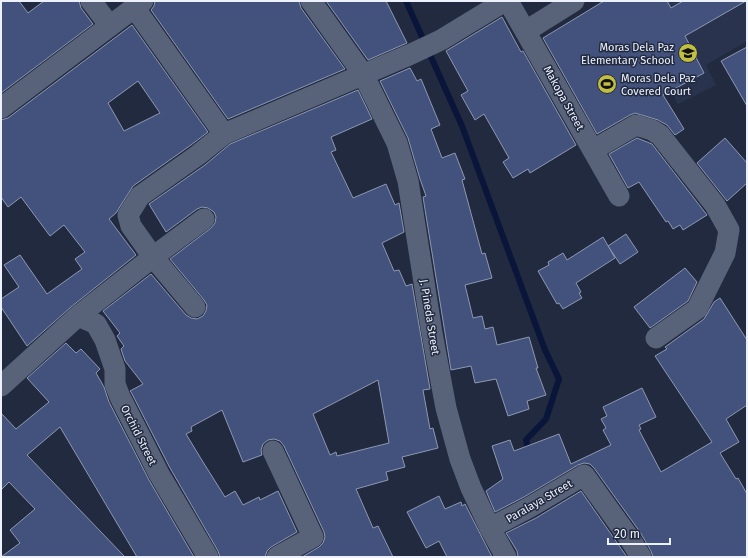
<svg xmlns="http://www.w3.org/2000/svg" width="748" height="558" font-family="'Fira Sans',sans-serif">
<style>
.built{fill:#29334e}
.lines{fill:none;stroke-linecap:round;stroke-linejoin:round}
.stream{stroke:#0a153a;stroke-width:6}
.building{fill:#42527d;stroke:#8d98b1;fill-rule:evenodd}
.street{stroke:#586279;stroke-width:21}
.labels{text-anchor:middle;stroke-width:3;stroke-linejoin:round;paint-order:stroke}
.poi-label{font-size:11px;fill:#edf1fd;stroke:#222a3f;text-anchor:end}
.street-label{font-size:11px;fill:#edf1fd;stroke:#222a3f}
</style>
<rect width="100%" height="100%" fill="#222a3f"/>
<!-- built -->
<polygon class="built" points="621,1 747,1 747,41 706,65 716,85 678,104"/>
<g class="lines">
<!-- stream -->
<polyline class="stream" points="406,1 462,126 545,350 559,379 546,419 526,440 529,453"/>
</g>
<!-- building -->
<g class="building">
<polygon points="1,1 19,1 28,13 44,1 79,1 81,8 93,24 1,93"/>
<polygon points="155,1 299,1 301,8 345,69 228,119 151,10 154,6"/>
<polygon points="326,1 386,1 407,43 368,60"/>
<polygon points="604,1 667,1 671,8 683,1 746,1 685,36 704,73 663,95 684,129 675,135 667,125 658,120 635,113 630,115 597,134 543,38"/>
<polygon points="502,17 521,52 523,51 576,145 530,173 528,169 513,178 503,162 509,158 484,114 475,120 461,95 468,91 446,51"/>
<path d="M132 25 208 132 191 145 133 186 116 213 109 219 136 255 71 307 27 346 1 307V299L19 287 4 265 20 255 47 294 82 269 75 259 85 252 64 225 50 236 21 197 8 207 1 197V120L8 118ZM138 81 160 113 124 131 108 103Z"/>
<polygon points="747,47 747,106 721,61"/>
<polygon points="410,68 417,81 421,79 440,125 431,129 442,158 455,153 465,179 462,180 482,254 485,253 492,278 465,285 473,318 482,316 485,329 493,327 497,345 529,337 538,368 536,368 546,395 527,401 529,409 508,416 496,379 475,383 471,366 451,370 423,197 426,196 420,179 408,138 380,81"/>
<path d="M358 90 372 119 331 137 336 150 331 152 353 198 386 184 395 205 399 203 404 232 382 243 394 271 399 270 406 286 412 284 430 389 423 390 430 429 433 428 438 448 402 457 405 467 386 472 388 480 356 489 373 528 378 526 393 557H302L319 547 323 543 325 537 324 532 284 446 280 441 274 439 268 440 263 444 261 450 262 455 243 462 222 410 191 427 192 431 186 434 203 462 225 497 235 491 243 505 259 497 260 500 278 491 297 532 271 547 267 551 265 557H220L218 551 170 468 131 392 130 391 143 384 125 361 121 349 124 346 117 336 120 333 103 311 151 274 186 315 191 318 197 319 203 316 206 311 207 305 204 300 170 259 211 228 215 223 216 217 214 212 208 208 202 207 197 209 166 232 149 204 205 165 230 144ZM378 380 389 443 337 456 336 452 330 455 313 414Z"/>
<polygon points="637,138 652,144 707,215 683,230 680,225 673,229 668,221 666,222 639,182 628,188 609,154"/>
<polygon points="725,138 747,163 747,183 727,201 697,163"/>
<polygon points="626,234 638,252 620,264 608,246"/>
<polygon points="603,237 615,258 576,283 581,292 579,293 582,298 563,309 559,303 557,304 538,271 549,265 548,262 563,253 567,260"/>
<polygon points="685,268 697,282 688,301 650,328 634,307"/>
<polygon points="720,298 747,340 747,405 726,419 739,442 720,453 736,479 738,478 747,494 747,557 653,557 651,551 640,532 594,468 590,464 584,463 578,465 524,497 495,512 486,491 503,479 492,446 510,440 514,451 559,434 571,464 611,445 603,430 606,428 601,419 607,416 603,407 642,388 656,417 639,425 641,429 639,430 661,472 712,442 655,356 667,349 665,347 704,319 714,302"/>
<polygon points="66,343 76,353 81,349 100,369 96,373 104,387 109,402 149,480 194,557 137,557 60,427 27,455 125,557 1,557 20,543 10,530 35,509 9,482 1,490 1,413 16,429 49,402 27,378"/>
<polygon points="581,491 627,557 518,557 517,551 506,533 536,518"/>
<polygon points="439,496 445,509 461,502 462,506 465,504 492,557 447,557 439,541 426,548 407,512"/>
</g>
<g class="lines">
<!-- street -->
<g class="street">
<polyline points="91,1 110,26"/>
<polyline points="311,1 363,74 397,143 408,181 432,333 446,408 460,459 471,488 490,528 506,557"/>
<polyline points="508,1 619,196"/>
<polyline points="134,7 224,134"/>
<polyline points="526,31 574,1"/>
<polyline points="1,108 143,1"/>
<polyline points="593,150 636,125 652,130 660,135 715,205 729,230 725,253 697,309 656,338"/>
<polyline points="195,307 153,257 131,226 128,215 140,196 198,155 224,134 409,55 441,40 505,1"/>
<polyline points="78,316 96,324 105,340 115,369 115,384 120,397 159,474 208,557"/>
<polyline points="1,386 78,316 153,257 204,219"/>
<polyline points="273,451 313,537 277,557"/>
<polyline points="490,528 530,507 584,475 630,539 641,557"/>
</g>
</g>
<!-- icons -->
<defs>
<symbol id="school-disc" viewBox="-11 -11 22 22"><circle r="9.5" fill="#c1be40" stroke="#222a3f"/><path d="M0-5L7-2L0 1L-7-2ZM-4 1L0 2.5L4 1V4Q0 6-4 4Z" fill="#111"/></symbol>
<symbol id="stadium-disc" viewBox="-11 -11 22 22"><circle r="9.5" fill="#c1be40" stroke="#222a3f"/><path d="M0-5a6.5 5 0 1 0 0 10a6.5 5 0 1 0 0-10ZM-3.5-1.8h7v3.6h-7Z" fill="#111"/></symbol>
</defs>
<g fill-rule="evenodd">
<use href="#school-disc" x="677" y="42" width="22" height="22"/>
<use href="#stadium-disc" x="596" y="73" width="22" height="22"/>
</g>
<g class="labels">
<!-- poi labels -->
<g class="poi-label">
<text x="674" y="51">Moras Dela Paz<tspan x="674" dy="13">Elementary School</tspan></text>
<text x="621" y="82" text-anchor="start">Moras Dela Paz<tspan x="621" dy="13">Covered Court</tspan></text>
</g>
<!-- street labels -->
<g class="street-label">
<text transform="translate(564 98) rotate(61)" y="4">Makopa Street</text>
<text transform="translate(430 317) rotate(81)" y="4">J. Pineda Street</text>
<text transform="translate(139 435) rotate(63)" y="4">Orchid Street</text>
<text transform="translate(539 501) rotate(-30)" y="4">Paralaya Street</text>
</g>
</g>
<!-- border -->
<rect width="748" height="558" fill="none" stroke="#edf1fd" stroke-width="4"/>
<!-- scale -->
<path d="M608 538v6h62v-6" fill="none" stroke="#edf1fd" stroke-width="2"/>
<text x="614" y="538" font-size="12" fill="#edf1fd" stroke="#222a3f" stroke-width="3" paint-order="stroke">20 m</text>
</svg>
